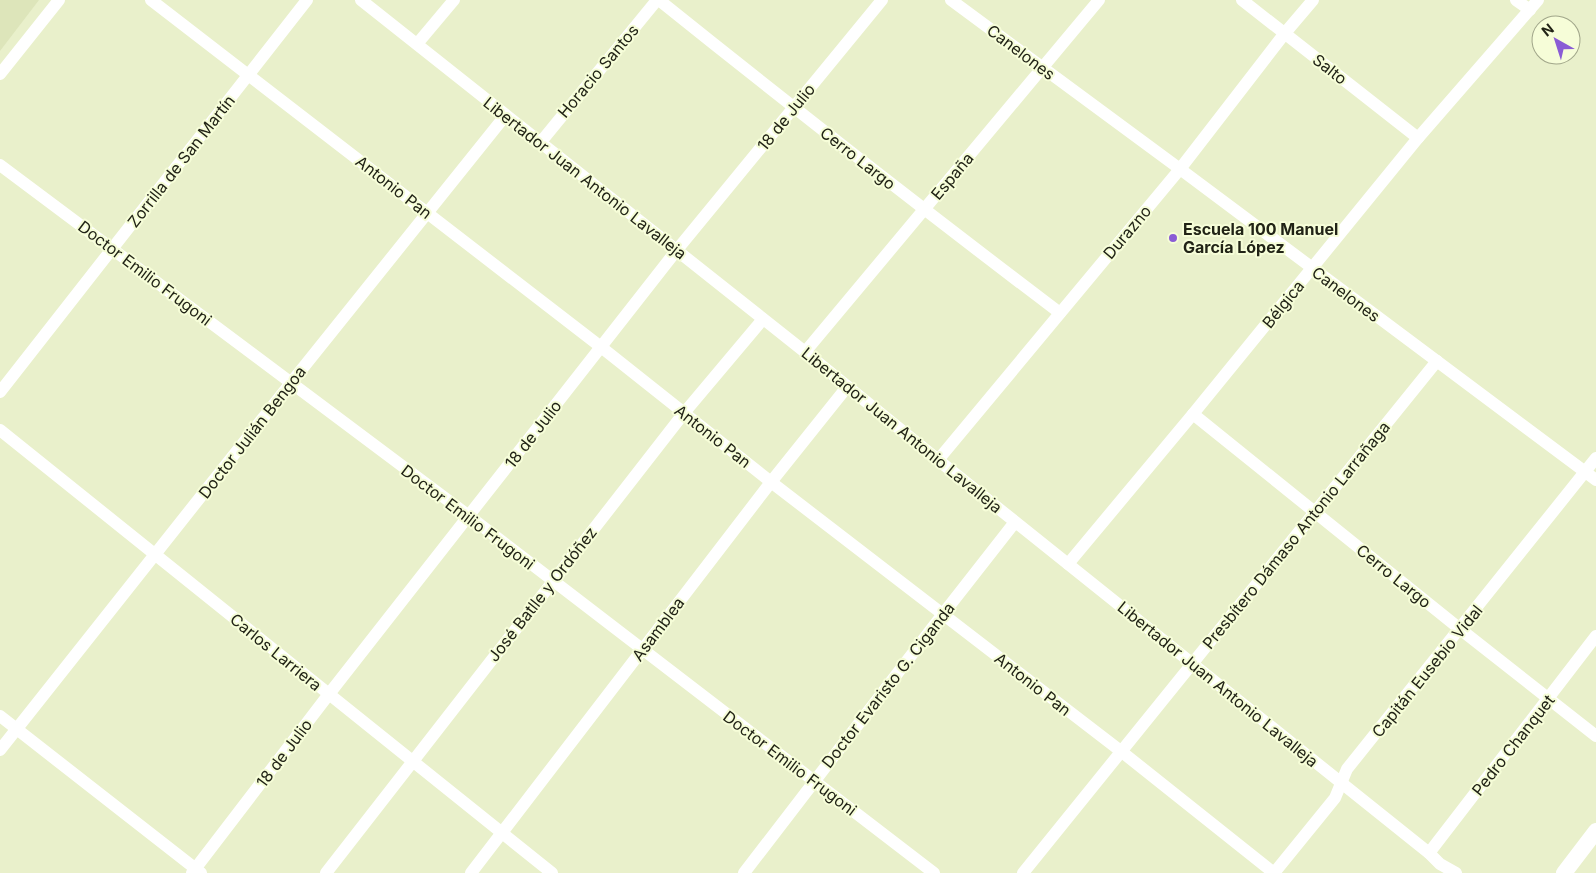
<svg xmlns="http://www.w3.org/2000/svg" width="1596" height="873" font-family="Inter,sans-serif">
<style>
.built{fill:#dde5ba}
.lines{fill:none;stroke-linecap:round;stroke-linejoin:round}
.minor{stroke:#fff;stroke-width:12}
.major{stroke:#fff;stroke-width:16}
.poi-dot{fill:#8a5cd5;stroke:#f6fdd8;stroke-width:2}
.labels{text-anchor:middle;stroke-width:4;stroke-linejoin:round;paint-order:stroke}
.street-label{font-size:16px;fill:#212316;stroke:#f6fdd8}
.poi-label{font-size:16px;font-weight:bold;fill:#212316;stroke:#f6fdd8;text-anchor:start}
</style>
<rect width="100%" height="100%" fill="#e9f0cb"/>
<!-- built -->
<polygon class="built" points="0,0 39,0 0,51"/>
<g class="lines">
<!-- minor -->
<g class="minor">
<polyline points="151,0 601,347 771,482 1122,752 1274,873"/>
<polyline points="361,0 805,352 938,460 1429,853 1440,864 1456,873"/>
<path d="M659 0C791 106 924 210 1060 313"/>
<polyline points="951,0 1180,169 1596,480"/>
<polyline points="1242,0 1418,138"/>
<polyline points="1516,0 1530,10"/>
<polyline points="417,44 454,0"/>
<polyline points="0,74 59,0"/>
<polyline points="540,143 657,0"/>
<polyline points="0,165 469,516 934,873"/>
<polyline points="805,352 1099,0"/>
<polyline points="0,392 307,0"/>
<polyline points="1193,414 1460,629 1596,736"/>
<polyline points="0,430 552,873"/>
<polyline points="938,460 1180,169 1285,33 1313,0"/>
<polyline points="1068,564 1193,414 1418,138 1538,0"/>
<polyline points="0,716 201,873"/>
<polyline points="0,750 290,384 505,116"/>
<polyline points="1429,853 1596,636"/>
<polyline points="192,873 329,694 676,251 882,0"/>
<polyline points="326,873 684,413 763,319"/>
<polyline points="471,873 771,482 847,387"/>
<polyline points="744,873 943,614 1015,522"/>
<polyline points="1023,873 1437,361"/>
<polyline points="1274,873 1335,798 1347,769 1596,458"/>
</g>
<!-- major -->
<polyline class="major" points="1564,873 1596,831"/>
</g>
<!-- markers -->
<circle class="poi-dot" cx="1173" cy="238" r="5"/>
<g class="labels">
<!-- street labels -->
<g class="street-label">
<text transform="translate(1021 52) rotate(37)" y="6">Canelones</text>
<text transform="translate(1330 69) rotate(38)" y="6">Salto</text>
<text transform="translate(598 71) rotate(-50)" y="6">Horacio Santos</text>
<text transform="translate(786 117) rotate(-51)" y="6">18 de Julio</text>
<text transform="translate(858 158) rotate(38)" y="6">Cerro Largo</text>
<text transform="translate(181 161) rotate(-52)" y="6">Zorrilla de San Martín</text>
<text transform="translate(952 176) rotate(-50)" y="6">España</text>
<text transform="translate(585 178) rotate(38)" y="6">Libertador Juan Antonio Lavalleja</text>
<text transform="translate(394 187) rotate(38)" y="6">Antonio Pan</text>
<text transform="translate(1127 232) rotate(-50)" y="6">Durazno</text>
<text transform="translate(145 273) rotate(37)" y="6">Doctor Emilio Frugoni</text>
<text transform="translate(1346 294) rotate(37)" y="6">Canelones</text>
<text transform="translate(1283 304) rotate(-51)" y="6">Bélgica</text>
<text transform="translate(902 430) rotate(39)" y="6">Libertador Juan Antonio Lavalleja</text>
<text transform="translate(252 432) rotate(-52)" y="6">Doctor Julián Bengoa</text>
<text transform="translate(533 434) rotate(-52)" y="6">18 de Julio</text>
<text transform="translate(713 436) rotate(38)" y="6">Antonio Pan</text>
<text transform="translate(468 517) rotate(37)" y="6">Doctor Emilio Frugoni</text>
<text transform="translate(1296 535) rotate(-51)" y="6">Presbítero Dámaso Antonio Larrañaga</text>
<text transform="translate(1394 576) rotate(39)" y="6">Cerro Largo</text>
<text transform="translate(542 594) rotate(-52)" y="6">José Batlle y Ordóñez</text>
<text transform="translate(658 629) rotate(-53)" y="6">Asamblea</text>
<text transform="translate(276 652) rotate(39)" y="6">Carlos Larriera</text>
<text transform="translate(1427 671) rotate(-51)" y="6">Capitán Eusebio Vidal</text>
<text transform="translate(1033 684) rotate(38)" y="6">Antonio Pan</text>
<text transform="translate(1218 684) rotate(39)" y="6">Libertador Juan Antonio Lavalleja</text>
<text transform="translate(888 685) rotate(-52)" y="6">Doctor Evaristo G. Ciganda</text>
<text transform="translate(1513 745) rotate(-52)" y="6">Pedro Chanquet</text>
<text transform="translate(284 753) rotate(-53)" y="6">18 de Julio</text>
<text transform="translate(790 763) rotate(37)" y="6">Doctor Emilio Frugoni</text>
</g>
<!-- poi labels -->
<g class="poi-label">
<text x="1183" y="235">Escuela 100 Manuel<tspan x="1183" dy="18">García López</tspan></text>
</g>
</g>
<!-- north arrow -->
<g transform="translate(1556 40) rotate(321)"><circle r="24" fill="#f6fdd8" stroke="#a1a68a"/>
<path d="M0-4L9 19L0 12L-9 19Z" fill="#8a5cd5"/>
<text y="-8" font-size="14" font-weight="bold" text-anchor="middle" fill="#212316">N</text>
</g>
</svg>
